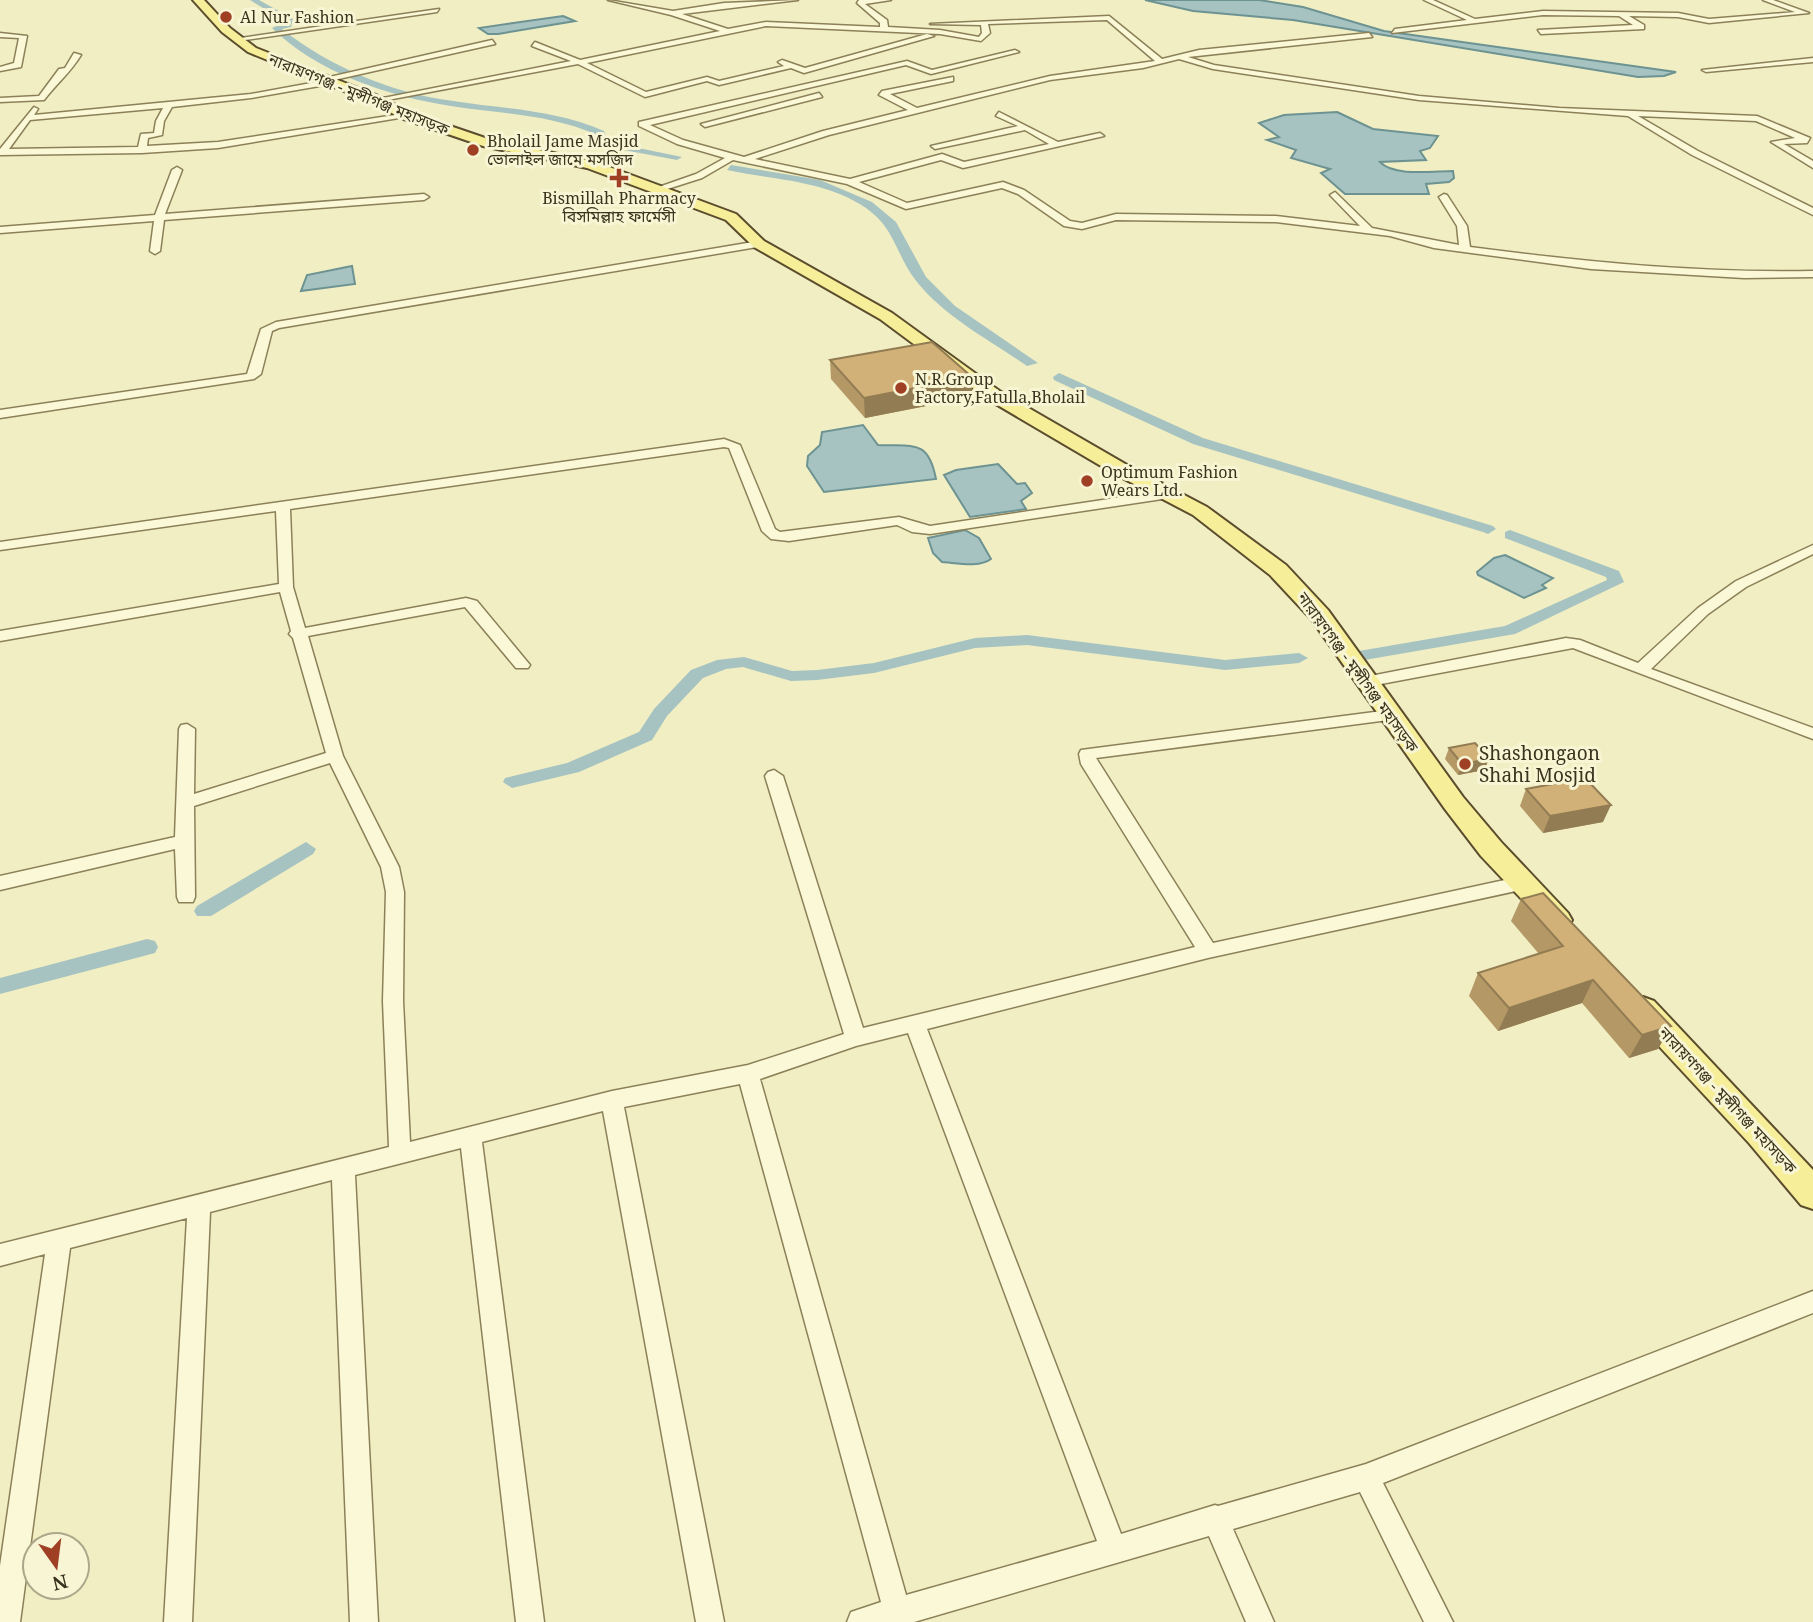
<svg xmlns="http://www.w3.org/2000/svg" width="1813" height="1622" font-family="'Noto Serif','Noto Sans Bengali',serif">
<style>
.water{fill:#a6c3c1;stroke:#6c9392;stroke-width:2}
.lines{fill:none;stroke-linecap:round;stroke-linejoin:round}
.canal{fill:#a6c3c1;fill-rule:evenodd}
.minor-casing{stroke:#8c8059;stroke-width:3}
.primary-casing{stroke:#5a4c2d;stroke-width:4}
.minor{fill:#fbf8d7;fill-rule:evenodd}
.primary{fill:#f6ee99;fill-rule:evenodd}
.wall{fill:#b49866}
.shaded-wall{fill:#927c53}
.building{fill:#d1b177;stroke:#927c53;stroke-width:2}
.poi-dot{fill:#9f4025;stroke:#f8f5d4;stroke-width:2.5}
.labels{text-anchor:middle;stroke-width:6;stroke-linejoin:round;paint-order:stroke}
.far-poi-label{font-size:16px;fill:#3b331e;stroke:#f8f5d4;text-anchor:start}
.far-street-label{font-size:16px;fill:#3b331e;stroke:#f8f5d4}
.poi-label{font-size:19px;fill:#3b331e;stroke:#f8f5d4;text-anchor:start}
</style>
<rect width="100%" height="100%" fill="#f1eec3"/>
<!-- water -->
<g class="water">
<polygon points="1145,0 1259,0 1303,7 1384,31 1676,72 1664,76 1638,77 1293,20 1193,11"/>
<polygon points="563,16 575,21 498,34 488,34 479,28"/>
<path d="M1337 112 1373 129 1438 136 1430 148 1420 151 1426 160 1380 162C1394 177 1433 171 1453 171L1454 178 1449 182 1426 184 1429 194H1345L1321 173 1330 169 1291 158 1296 150 1267 140 1279 137 1259 123 1284 115Z"/>
<polygon points="352,266 355,284 301,291 307,275"/>
<path d="M863 425 878 445C913 447 928 438 936 479L824 492 807 466 808 456 820 445 822 432Z"/>
<polygon points="998,464 1017,484 1025,483 1032,493 1021,501 1026,509 970,517 944,475 956,470"/>
<path d="M965 530 979 538 991 559C979 568 957 563 942 562L933 553 928 538Z"/>
<polygon points="1505,555 1553,578 1542,585 1546,588 1524,598 1478,575 1477,572 1494,558"/>
</g>
<g class="lines">
<!-- canal -->
<g class="canal">
<path d="M250 0H259L293 19 291 27 282 29C330 67 392 93 453 101 505 109 556 110 604 131L607 139 614 143 682 157 677 160 608 147 600 142 597 135C550 114 501 114 451 106 390 97 316 72 272 28L286 22Z"/>
<path d="M731 165 820 180 872 202 896 222 926 277 955 306 1038 363 1027 366C990 340 946 318 917 282 896 256 896 229 866 208 826 180 773 180 727 170Z"/>
<polygon points="1059,373 1203,438 1493,526 1496,529 1488,534 1483,532 1193,444 1054,380 1053,377"/>
<polygon points="1510,530 1619,571 1624,582 1515,634 1353,662 1347,661 1344,657 1347,653 1353,652 1505,626 1607,580 1606,577 1505,538 1505,532"/>
<polygon points="1027,635 1225,660 1299,653 1308,658 1299,663 1225,670 1027,645 975,648 874,673 817,680 791,681 743,667 726,669 703,678 667,716 652,740 579,772 512,788 503,782 505,778 567,763 639,732 654,709 691,670 717,660 744,657 792,671 817,670 874,663 975,638"/>
<polygon points="306,842 316,849 313,854 211,916 197,916 194,911 197,906"/>
<polygon points="147,939 155,941 158,947 155,953 0,994 0,978"/>
</g>
<defs>
<g id="minor">
<path d="M608 0 673 11 724 3 798 0 682 14 728 29 766 22 880 27V23L857 3 859 0H891L865 4 887 20 888 27 940 30 979 37 982 33 981 25 930 24 1109 16 1162 59 1199 50 1369 33 1372 37 1188 57 1214 65 1419 96 1559 108 1757 116 1810 138 1807 143 1784 144 1813 161V168L1771 142 1795 138 1756 121 1638 116 1698 151 1813 208V215L1692 155 1628 116 1419 100 1213 69 1179 59 1143 68 1050 80 829 135 755 159 850 179 942 154 964 162 1049 144 1025 130 935 149 931 146 1018 126 996 116 999 112 1058 142 1100 133 1104 136 963 168 941 160 859 182 907 203 1003 182 1024 190 1070 221 1082 223 1116 214 1276 216 1360 226 1332 197 1330 195 1335 192 1372 228 1459 245 1457 226 1439 197 1444 194 1447 195 1467 226 1470 247C1584 262 1697 273 1813 271V277L1744 278 1591 269 1434 248 1390 236 1276 222 1116 220 1082 229 1064 226 1018 194 1002 188 906 209 847 184 733 160 702 178 658 192 653 189 696 174 725 158 677 144 639 126V122L907 61 932 70 1015 50 1019 52 931 74 906 65 650 125 683 140 744 157 823 131 908 110 879 95 882 91 953 77V81L890 94 917 108 1050 76 1155 61 1107 20 988 24 990 33 981 41 940 34 766 26 587 63 646 92 707 77 719 81 784 66 778 62 782 60 805 68 927 34 934 36 804 73 791 68 719 85 707 81 645 97 578 64 377 102 373 100 571 61 532 46 535 42 580 60 720 31 671 15Z"/>
<polygon points="1424,0 1433,0 1475,19 1543,11 1678,13 1709,19 1795,12 1763,0 1773,0 1809,13 1709,23 1678,17 1629,16 1644,25 1644,29 1541,34 1538,30 1633,25 1619,16 1543,15 1392,33 1395,29 1467,20"/>
<polygon points="439,9 437,12 238,41 234,39"/>
<polygon points="0,33 27,36 21,67 0,71 0,67 14,63 19,38 0,37"/>
<path d="M492 40 495 44 334 80 331 84 251 98 172 107 164 121 162 135 148 138 147 146 218 142 408 113 405 117 218 148 142 153 0 155V149L34 107 38 109 34 115 251 94 322 81 325 78ZM163 108 156 121 154 133 141 134 138 147 9 149 30 120Z"/>
<path d="M74 53 81 55C71 72 57 83 44 100L0 102V98L39 96 59 69 65 68Z"/>
<polygon points="1813,58 1813,62 1706,72 1702,70"/>
<polygon points="819,93 822,97 705,127 701,124"/>
<polygon points="177,167 182,170 165,214 424,194 429,197 424,200 164,220 160,251 155,254 150,251 154,221 0,233 0,227 155,215 172,170"/>
<polygon points="759,241 763,242 763,246 279,328 272,331 261,374 254,379 0,418 0,410 247,374 261,329 276,322"/>
<path d="M724 439 740 445 775 529 780 532 899 517 930 526 1169 490 1176 494 1169 498 930 534 912 532 897 525 789 541 771 539 762 531 729 448 724 447 290 509 293 587 305 628 466 598 477 601 530 665 528 668H516L465 607 308 636 343 756 399 867 404 892 403 1001 410 1142 612 1091 748 1065 844 1034 765 776 768 772 774 770 783 776 863 1028 1195 947 1081 764 1079 754 1081 750 1390 710 1398 715 1396 719 1096 758 1213 943 1523 876 1530 878 1532 883 1530 888 1208 958 927 1029 1121 1534 1215 1505 1218 1506 1366 1464 1813 1291V1313L1383 1483 1453 1622H1424L1360 1492 1233 1529 1274 1622H1246L1209 1536 914 1622H847L851 1612 881 1602 740 1084 624 1107 724 1622H696L603 1111 482 1142 544 1622H516L461 1148 355 1175 378 1622H350L332 1180 210 1212 192 1622H164L187 1218 70 1248 20 1622H0V1566L45 1254 0 1266V1244L389 1147 383 1001 386 892 381 867 330 763 194 806 195 897 193 902H179L177 897 175 849 0 890V876L175 837 179 729 181 725 187 724 195 729 194 794 326 753 293 638 289 634 291 631 280 592 0 641V631L279 584 276 511 0 550V542ZM908 1033 1097 1541 906 1595 760 1079 856 1046Z"/>
<polygon points="1813,545 1813,554 1746,587 1708,614 1651,669 1813,728 1813,739 1573,648 1365,687 1357,682 1365,677 1566,638 1580,640 1638,663 1698,608 1736,581"/>
</g>
<g id="primary">
<polygon points="193,0 204,0 230,28 256,48 381,97 409,112 491,140 596,162 736,214 764,241 892,313 1001,392 1127,465 1207,507 1286,565 1328,610 1463,797 1501,842 1568,913 1572,920 1568,927 1558,930 1548,927 1481,856 1445,809 1312,620 1270,575 1193,515 1113,473 989,400 880,319 754,247 726,220 587,168 483,146 401,118 373,103 248,52 222,32"/>
<polygon points="1643,997 1654,1001 1813,1170 1813,1209 1801,1205 1749,1143 1632,1017 1628,1009 1632,1001"/>
</g>
</defs>
<!-- minor casing -->
<use href="#minor" class="minor-casing"/>
<!-- primary casing -->
<use href="#primary" class="primary-casing"/>
<!-- minor -->
<use href="#minor" class="minor"/>
<!-- primary -->
<use href="#primary" class="primary"/>
</g>
<!-- wall -->
<g class="wall">
<polygon points="830,360 972,397 865,418 831,379"/>
<polygon points="1449,748 1489,759 1484,770 1458,775 1445,759"/>
<polygon points="1526,789 1603,822 1543,833 1520,806"/>
<polygon points="1521,899 1671,1026 1658,1049 1629,1058 1582,1003 1498,1031 1469,996 1478,973 1539,954 1511,921"/>
</g>
<!-- shaded-wall -->
<g class="shaded-wall">
<polygon points="972,377 972,397 865,418 864,398"/>
<polygon points="1489,759 1484,770 1458,775 1462,764"/>
<polygon points="1611,805 1603,822 1543,833 1550,816"/>
<polygon points="1593,980 1582,1003 1498,1031 1509,1008"/>
<polygon points="1671,1026 1658,1049 1629,1058 1642,1035"/>
</g>
<!-- building -->
<g class="building">
<polygon points="932,342 972,377 864,398 830,360"/>
<polygon points="1475,743 1489,759 1462,764 1449,748"/>
<polygon points="1585,778 1611,805 1550,816 1526,789"/>
<polygon points="1543,893 1671,1026 1642,1035 1593,980 1509,1008 1478,973 1563,946 1521,899"/>
</g>
<!-- markers -->
<g class="poi-dot">
<circle cx="226" cy="17" r="7"/>
<circle cx="473" cy="150" r="7"/>
<path d="M615.5 167.5h7v7h7v7h-7v7h-7v-7h-7v-7h7z"/>
<circle cx="901" cy="388" r="7"/>
<circle cx="1087" cy="481" r="7"/>
<circle cx="1465" cy="764" r="7"/>
</g>
<g class="labels">
<!-- far-poi labels -->
<g class="far-poi-label">
<text x="240" y="23">Al Nur Fashion</text>
<text x="487" y="147">Bholail Jame Masjid<tspan x="487" dy="18">ভোলাইল জামে মসজিদ</tspan></text>
<text x="619" y="204" text-anchor="middle">Bismillah Pharmacy<tspan x="619" dy="18">বিসমিল্লাহ ফার্মেসী</tspan></text>
<text x="915" y="385">N.R.Group<tspan x="915" dy="18">Factory,Fatulla,Bholail</tspan></text>
<text x="1101" y="478">Optimum Fashion<tspan x="1101" dy="18">Wears Ltd.</tspan></text>
</g>
<!-- far-street labels -->
<g class="far-street-label">
<text transform="translate(359 94) rotate(22)" y="6">নারায়ণগঞ্জ - মুন্সীগঞ্জ মহাসড়ক</text>
<text transform="translate(1358 672) rotate(54)" y="6">নারায়ণগঞ্জ - মুন্সীগঞ্জ মহাসড়ক</text>
<text transform="translate(1728 1100) rotate(47)" y="6">নারায়ণগঞ্জ - মুন্সীগঞ্জ মহাসড়ক</text>
</g>
<!-- poi labels -->
<g class="poi-label">
<text x="1479" y="760">Shashongaon<tspan x="1479" dy="22">Shahi Mosjid</tspan></text>
</g>
</g>
<!-- north arrow -->
<g transform="translate(56 1566) rotate(166)"><circle r="33" fill="#f8f5d4" stroke="#aca78b" stroke-width="2"/>
<path d="M0-5L12 26L0 18L-12 26Z" fill="#9f4025"/>
<text y="-10" font-size="19" font-weight="bold" text-anchor="middle" fill="#3b331e">N</text>
</g>
</svg>
